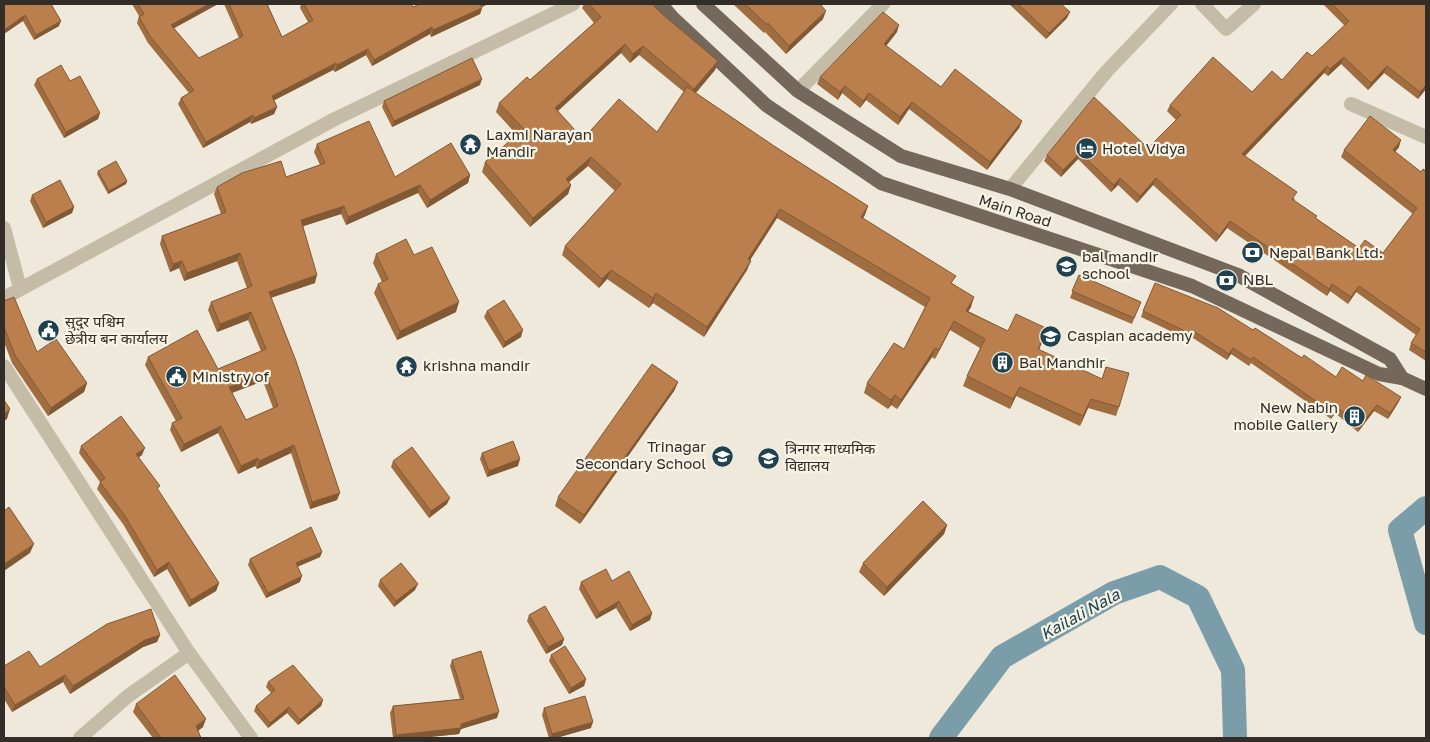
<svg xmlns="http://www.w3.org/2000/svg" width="1430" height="742" font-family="'Golos Text','Noto Sans Devanagari',sans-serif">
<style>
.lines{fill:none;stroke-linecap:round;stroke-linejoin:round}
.canal{stroke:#7b9da9;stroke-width:24}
.minor{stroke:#c5bca7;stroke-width:14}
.primary{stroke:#736859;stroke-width:14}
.wall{fill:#a06d41;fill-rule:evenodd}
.shaded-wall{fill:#825935}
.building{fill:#ba7f4c;stroke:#825935;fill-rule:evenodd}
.labels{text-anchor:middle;stroke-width:4.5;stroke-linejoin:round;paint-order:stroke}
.poi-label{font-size:15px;fill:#322d27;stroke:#f7f3e5;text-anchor:start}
.street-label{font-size:15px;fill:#322d27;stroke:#f7f3e5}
.water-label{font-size:16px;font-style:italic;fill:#204250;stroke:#f7f3e5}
</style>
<rect width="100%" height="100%" fill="#eee9da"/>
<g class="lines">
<!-- canal -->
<g class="canal">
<polyline points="1426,508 1400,530 1426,623"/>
<polyline points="941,738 1002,657 1114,593 1160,577 1198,597 1233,670 1235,738"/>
</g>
<!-- minor -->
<g class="minor">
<polyline points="1202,4 1226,29 1254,4"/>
<polyline points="798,91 883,4"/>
<polyline points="1351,104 1426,137"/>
<polyline points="1010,189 1106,72 1171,4"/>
<polyline points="4,228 20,288"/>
<polyline points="4,298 335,119 573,4"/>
<polyline points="4,366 189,653 251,738"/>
<polyline points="80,738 128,696 189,653"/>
</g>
<!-- primary -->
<g class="primary">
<polyline points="661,4 672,17 766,105 881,183 1192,286 1379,374 1402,378 1426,389"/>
<polyline points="703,4 798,91 901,156 1010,189 1238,275 1390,359 1402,378"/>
</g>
</g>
<!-- wall -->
<g class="wall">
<polygon points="132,4 218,4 174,28 199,58 239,38 224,4 267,4 282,37 308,22 300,8 301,4 411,4 413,7 420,4 488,4 482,7 482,8 480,14 431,37 430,34 372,66 366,55 335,72 333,70 274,100 277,107 274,114 251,124 250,122 203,148 178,104 181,98 189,93 148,43 137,23 139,16"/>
<path d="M584 4H652L661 13 718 61 715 70 696 93 774 146 868 206 863 218 953 284 971 307 968 311 1008 331 1044 338 1039 350 1102 379 1106 367 1119 407 1116 416 1088 408 1080 426 1016 396 1010 409 963 386 967 376 980 348 950 330 935 359 932 357 897 409 891 405 888 409 864 393 867 383 904 349 925 307 777 218 750 260 747 270 704 337 653 303 649 308 607 279 599 288 562 255 565 246 615 191 588 166 569 182 571 185 568 194 530 227 482 172 485 162 517 135 496 112 499 103 530 80 594 23 582 8ZM621 53 630 63 639 55 684 92 657 132 583 139 558 111Z"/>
<polygon points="733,4 820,4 823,19 786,54 765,32 764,33"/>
<polygon points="1009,4 1061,4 1067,18 1046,39"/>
<polygon points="1323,4 1426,4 1426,89 1418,99 1384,73 1368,90 1341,64 1328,76 1324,73 1245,156 1295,199 1294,200 1316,218 1359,248 1383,253 1413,214 1341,157 1344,150 1399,147 1395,152 1421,172 1426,171 1426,361 1409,350 1411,343 1416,335 1356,292 1348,304 1330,291 1327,296 1227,228 1216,242 1153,185 1137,203 1118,185 1111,192 1078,159 1061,177 1044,161 1047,155 1148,148 1176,120 1167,111 1170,105 1252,92 1282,80 1312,56 1345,26"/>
<polygon points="4,5 59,26 34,40 23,21"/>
<polygon points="897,32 886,46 941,87 1022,121 1019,128 987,170 909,109 898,125 866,100 860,108 842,93 838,100 817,84 820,77"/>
<polygon points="37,79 70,81 100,113 98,119 64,138 34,85"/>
<polygon points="480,85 392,127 382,107 384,101"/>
<path d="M317 144 395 177 470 175 468 183 427 208 418 193 346 225 341 214 303 226 315 283 271 298 337 500 310 509 291 453 257 469 255 466 238 474 218 433 181 452 170 430 172 423 176 421 145 365 148 357 218 369 261 351 248 320 217 332 208 310 211 302 247 288 237 261 184 281 179 268 170 272 160 244 162 236 221 214 214 194 217 187 286 177 320 165 314 152ZM263 381 273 408 246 420 232 393Z"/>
<polygon points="98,171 127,181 126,184 108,194 97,174"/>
<polygon points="32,195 74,207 72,213 43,228 30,201"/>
<polygon points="376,254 414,255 456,312 397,340 374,293 378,284 382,282 373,263"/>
<polygon points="1079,275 1141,302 1132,324 1070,298"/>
<polygon points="4,301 37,352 87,383 84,392 48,416 12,363 4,342"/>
<polygon points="487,311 521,337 503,348 484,317"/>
<polygon points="1143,311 1253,330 1336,377 1363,381 1401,397 1398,403 1388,419 1374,411 1358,432 1335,413 1331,419 1251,363 1249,366 1231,354 1227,360 1193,338 1191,341 1141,317"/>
<polygon points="678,382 674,391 580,524 555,506 558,497"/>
<polygon points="81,446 142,455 139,457 158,490 219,583 216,591 189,607 167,569 154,577 123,524 97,489 100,482 79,453"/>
<polygon points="482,453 518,466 487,477 480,459"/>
<polygon points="393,461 447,504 429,518 391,467"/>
<polygon points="947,525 944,534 884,596 859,572 863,563"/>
<polygon points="322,552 320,557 297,567 300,582 266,598 248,565 250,559"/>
<polygon points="380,580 415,590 394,607 378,586"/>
<polygon points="612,581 652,613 650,620 630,631 616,608 596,619 579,589 581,582"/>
<polygon points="529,615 564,639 562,645 546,654 527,621"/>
<polygon points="160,635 157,642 143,647 70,694 63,682 12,712 4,699 4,666 40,667"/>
<polygon points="551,655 586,679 584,686 569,694 549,661"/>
<polygon points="452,660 497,718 461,729 459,734 420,738 393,738 390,713 393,706 460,699 450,666"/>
<polygon points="268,682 323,700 321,706 298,725 287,713 268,728 254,711 256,706 271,693 266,687"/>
<polygon points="136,704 203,727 198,731 201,738 153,738 133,712"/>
<polygon points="544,708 591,728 556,738 549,738 542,715"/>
</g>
<!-- shaded-wall -->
<g class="shaded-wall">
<polygon points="209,4 218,4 169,31 171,25"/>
<polygon points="479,4 488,4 477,9"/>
<polygon points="482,8 480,14 431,37 433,30"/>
<polygon points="826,11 823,19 786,54 789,46"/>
<polygon points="1070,12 1067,18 1046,39 1049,33"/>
<polygon points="25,15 23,21 4,34 4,30"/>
<polygon points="61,21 59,26 34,40 36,35"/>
<polygon points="899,25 897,32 882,51 884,44"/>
<polygon points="432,27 430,34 372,66 374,60"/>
<polygon points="625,44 621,53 551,117 555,108"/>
<polygon points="643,46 639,55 630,63 633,54"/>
<polygon points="368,49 366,55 335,72 337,65"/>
<polygon points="1344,57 1341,64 1328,76 1330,69"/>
<polygon points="718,61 715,70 691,98 694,89"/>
<polygon points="336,63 333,70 269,103 272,96"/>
<polygon points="1327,66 1324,73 1240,161 1242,154"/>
<polygon points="1387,66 1384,73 1368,90 1371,83"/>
<polygon points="482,79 480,85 392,127 394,121"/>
<polygon points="1426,85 1426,89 1418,99 1420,92"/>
<polygon points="845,86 842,93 838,100 840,92"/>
<polygon points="869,93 866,100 860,108 863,101"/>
<polygon points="912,102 909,109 898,125 900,117"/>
<polygon points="277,107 274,114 251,124 254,118"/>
<polygon points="100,113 98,119 64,138 66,132"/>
<polygon points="253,115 250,122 203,148 206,142"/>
<polygon points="1022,121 1019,128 987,170 990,162"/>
<polygon points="1401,140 1399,147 1391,157 1393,150"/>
<polygon points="1080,153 1078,159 1061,177 1063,170"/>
<polygon points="591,157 588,166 562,188 566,179"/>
<polygon points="470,175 468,183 427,208 430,200"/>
<polygon points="1120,178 1118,185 1111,192 1114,185"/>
<polygon points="1156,178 1153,185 1137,203 1140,196"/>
<polygon points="127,181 126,184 108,194 109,191"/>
<polygon points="420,185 418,193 346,225 348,217"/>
<polygon points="571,185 568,194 530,227 533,218"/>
<polygon points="344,206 341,214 298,228 301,220"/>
<polygon points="868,206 865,215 858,226 861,217"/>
<polygon points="74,207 72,213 43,228 46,222"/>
<polygon points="780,209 777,218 745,268 748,259"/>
<polygon points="1230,221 1227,228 1216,242 1219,236"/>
<polygon points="240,253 237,261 184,281 187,273"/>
<polygon points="182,261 179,268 170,272 173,264"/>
<polygon points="751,261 747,270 704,337 707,327"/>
<polygon points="611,270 607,279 599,288 602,279"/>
<polygon points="317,275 315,283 266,299 269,292"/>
<polygon points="1332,284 1330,291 1327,296 1329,289"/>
<polygon points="1359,286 1356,292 1348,304 1351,297"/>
<polygon points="656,293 653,303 649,308 653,298"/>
<polygon points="974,297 971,307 963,320 966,311"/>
<polygon points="459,302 456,312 397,340 400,331"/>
<polygon points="251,312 248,320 217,332 220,324"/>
<polygon points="954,321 950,330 935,359 939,350"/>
<polygon points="1048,329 1044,338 1034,359 1038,349"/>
<polygon points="523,330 521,337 503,348 505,342"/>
<polygon points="935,348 932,357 897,409 901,400"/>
<polygon points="1233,348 1231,354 1227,360 1229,354"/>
<polygon points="266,373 263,381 226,395 229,387"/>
<polygon points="678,382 674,391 580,524 584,515"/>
<polygon points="87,383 84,392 48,416 51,408"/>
<polygon points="1020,387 1016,396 1010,409 1013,399"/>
<polygon points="895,395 891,405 888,409 891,400"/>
<polygon points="1401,397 1398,403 1388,419 1390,413"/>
<polygon points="1091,399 1088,408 1080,426 1083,416"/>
<polygon points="1377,405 1374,411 1358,432 1360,426"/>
<polygon points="1337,407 1335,413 1331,419 1333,413"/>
<polygon points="10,409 7,419 4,421 4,414"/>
<polygon points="221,426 218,433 181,452 184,444"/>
<polygon points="294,445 291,453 257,469 259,461"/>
<polygon points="145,448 142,455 134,461 136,454"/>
<polygon points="258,458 255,466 238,474 241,466"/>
<polygon points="520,459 518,466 487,477 489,471"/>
<polygon points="340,493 337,500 310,509 312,502"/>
<polygon points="450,498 447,504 429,518 431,511"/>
<polygon points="947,525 944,534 884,596 887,587"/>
<polygon points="34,544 30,553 4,571 4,564"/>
<polygon points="322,552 320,557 294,568 296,563"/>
<polygon points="169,562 167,569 154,577 157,570"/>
<polygon points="302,576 300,582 266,598 268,593"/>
<polygon points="219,583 216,591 189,607 191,600"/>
<polygon points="418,584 415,590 394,607 396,601"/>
<polygon points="619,601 616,608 596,619 599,613"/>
<polygon points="652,613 650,620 630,631 632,625"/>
<polygon points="160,635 157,642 143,647 70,694 73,686 145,640"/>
<polygon points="564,639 562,645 546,654 548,647"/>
<polygon points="65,675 63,682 12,712 15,705"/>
<polygon points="586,679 584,686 569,694 571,688"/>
<polygon points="323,700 321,706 298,725 300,720"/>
<polygon points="289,707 287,713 268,728 270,723"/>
<polygon points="499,712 497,718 461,729 459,734 420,738 394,738 396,735 461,724"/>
<polygon points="206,719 203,727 193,734 196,726"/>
<polygon points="593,722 591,728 556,738 550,738 552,734"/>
</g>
<!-- building -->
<g class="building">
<polygon points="5,4 51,4 61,21 36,35 25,15 4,30 4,5"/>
<polygon points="138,4 209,4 171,25 199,58 243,36 229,4 267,4 282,37 313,20 304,4 411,4 413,7 420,4 480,4 482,8 433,30 432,27 374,60 368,49 337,65 336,63 272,96 277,107 254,118 253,115 206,142 181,98 194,90 150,36 139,17 144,14"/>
<polygon points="589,4 652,4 661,13 718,61 694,89 643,46 633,54 625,44 555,108 583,139 619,99 657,132 687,87 774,146 868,206 861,217 956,276 951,283 974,297 966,311 1008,331 1016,314 1048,329 1038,349 1102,379 1106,367 1129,373 1119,407 1091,399 1083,416 1020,387 1013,399 967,376 985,339 954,321 939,350 935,348 901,400 895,395 891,400 867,383 894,343 904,349 930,298 780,209 748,259 751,261 707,327 656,293 653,298 611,270 602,279 565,246 621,184 591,157 566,179 571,185 533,218 485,162 524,129 499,103 527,77 530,80 601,17"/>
<polygon points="745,4 820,4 826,11 789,46 768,23 767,25"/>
<polygon points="1018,4 1061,4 1070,12 1049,33"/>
<polygon points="1332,4 1426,4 1426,85 1420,92 1387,66 1371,83 1344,57 1330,69 1327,66 1242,154 1297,192 1292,199 1317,216 1315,218 1359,248 1365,240 1383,253 1417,208 1344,150 1370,116 1401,140 1393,150 1421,172 1423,169 1426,171 1426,352 1411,343 1420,329 1359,286 1351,297 1332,284 1329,289 1230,221 1219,236 1156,178 1140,196 1120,178 1114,185 1080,153 1063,170 1047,155 1094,97 1148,148 1181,115 1170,105 1213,57 1252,92 1272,71 1282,80 1307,52 1312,56 1349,21"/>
<polygon points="883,12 899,25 884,44 941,87 955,69 1022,121 990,162 912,102 900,117 869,93 863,101 845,86 840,92 820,77"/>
<polygon points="472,58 482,79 394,121 384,101"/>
<polygon points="61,65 70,81 80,76 100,113 66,132 37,79"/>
<path d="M369 121 395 177 451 143 470 175 430 200 420 185 348 217 344 206 301 220 317 275 269 292 296 361 340 493 312 502 294 445 259 461 258 458 241 466 221 426 184 444 172 423 182 418 148 357 197 330 218 369 266 349 251 312 220 324 211 302 252 286 240 253 187 273 182 261 173 264 162 236 226 212 217 187 242 173 281 161 286 177 325 163 317 144ZM266 373 278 406 246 420 229 387Z"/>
<polygon points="116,161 127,181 109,191 98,171"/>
<polygon points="60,180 74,207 46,222 32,195"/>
<polygon points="406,239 414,255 432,247 459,302 400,331 378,284 388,279 376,254"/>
<polygon points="1079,275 1141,302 1134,318 1072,291"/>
<polygon points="1155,283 1218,308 1253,330 1255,328 1302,358 1304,355 1336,377 1342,367 1363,381 1366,375 1401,397 1390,413 1377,405 1360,426 1337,407 1333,413 1253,357 1251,360 1233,348 1229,354 1195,332 1193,335 1143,311"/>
<polygon points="14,297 37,352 56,339 87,383 51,408 15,355 4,327 4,301"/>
<polygon points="504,300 523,330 505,342 487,311"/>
<polygon points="652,364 678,382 584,515 558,497"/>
<polygon points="4,400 10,409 4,414"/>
<polygon points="121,416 145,448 136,454 160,486 157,488 219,583 191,600 169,562 157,570 125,516 100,482 105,478 81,446"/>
<polygon points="513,441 520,459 489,471 482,453"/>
<polygon points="412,447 450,498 431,511 393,461"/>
<polygon points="923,501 947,525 887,587 863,563"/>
<polygon points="9,507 34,544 4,564 4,511"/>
<polygon points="311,527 322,552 296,563 302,576 268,593 250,559"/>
<polygon points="401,563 418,584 396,601 380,580"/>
<polygon points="606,569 612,581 629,571 652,613 632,625 619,601 599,613 581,582"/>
<polygon points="545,606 564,639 548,647 529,615"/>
<polygon points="151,609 160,635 145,640 73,686 65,675 15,705 4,687 4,666 29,651 40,667 107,624"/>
<polygon points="565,646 586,679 571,688 551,655"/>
<polygon points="481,651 499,712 461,724 461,728 396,735 393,706 464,699 452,660"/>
<polygon points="293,665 323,700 300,720 289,707 270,723 256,706 275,690 268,682"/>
<polygon points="175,675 206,719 196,726 201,738 161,738 136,704"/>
<polygon points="585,696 593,722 552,734 544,708"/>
</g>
<!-- icons -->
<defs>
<symbol id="temple-disc" viewBox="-11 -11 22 22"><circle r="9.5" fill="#204250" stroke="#f7f3e5"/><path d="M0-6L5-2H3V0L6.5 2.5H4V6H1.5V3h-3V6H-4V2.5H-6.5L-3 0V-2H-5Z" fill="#fff"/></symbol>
<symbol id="hotel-disc" viewBox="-11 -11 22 22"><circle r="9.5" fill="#204250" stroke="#f7f3e5"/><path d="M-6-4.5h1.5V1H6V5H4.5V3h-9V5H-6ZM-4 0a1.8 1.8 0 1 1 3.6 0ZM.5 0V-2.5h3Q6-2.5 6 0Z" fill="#fff"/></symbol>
<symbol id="bank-disc" viewBox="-11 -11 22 22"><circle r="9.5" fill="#204250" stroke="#f7f3e5"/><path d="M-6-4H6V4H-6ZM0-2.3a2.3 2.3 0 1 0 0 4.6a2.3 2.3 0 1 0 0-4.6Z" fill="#fff"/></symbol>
<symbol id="school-disc" viewBox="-11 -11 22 22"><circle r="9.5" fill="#204250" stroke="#f7f3e5"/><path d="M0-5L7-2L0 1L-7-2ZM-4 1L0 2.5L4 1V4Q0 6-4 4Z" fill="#fff"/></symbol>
<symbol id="civic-disc" viewBox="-11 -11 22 22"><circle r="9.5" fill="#204250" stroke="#f7f3e5"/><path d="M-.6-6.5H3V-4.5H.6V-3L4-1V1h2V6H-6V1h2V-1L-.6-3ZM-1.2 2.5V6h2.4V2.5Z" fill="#fff"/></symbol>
<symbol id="building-disc" viewBox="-11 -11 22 22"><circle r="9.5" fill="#204250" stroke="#f7f3e5"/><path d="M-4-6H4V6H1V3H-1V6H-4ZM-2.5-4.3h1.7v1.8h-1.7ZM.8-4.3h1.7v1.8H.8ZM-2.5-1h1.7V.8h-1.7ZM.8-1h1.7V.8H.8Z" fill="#fff"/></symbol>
</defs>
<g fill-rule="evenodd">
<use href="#temple-disc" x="458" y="132" width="25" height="25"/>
<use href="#hotel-disc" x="1074" y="136" width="25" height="25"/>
<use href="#bank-disc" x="1240" y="240" width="25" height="25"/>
<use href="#school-disc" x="1054" y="254" width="25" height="25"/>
<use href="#bank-disc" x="1214" y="268" width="25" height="25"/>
<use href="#civic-disc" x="36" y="318" width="25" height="25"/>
<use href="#school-disc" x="1038" y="324" width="25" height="25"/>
<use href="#building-disc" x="990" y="350" width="25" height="25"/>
<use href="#temple-disc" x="394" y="354" width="25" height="25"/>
<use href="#civic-disc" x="164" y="364" width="25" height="25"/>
<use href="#building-disc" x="1342" y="404" width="25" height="25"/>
<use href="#school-disc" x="710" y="444" width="25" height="25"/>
<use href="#school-disc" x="756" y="446" width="25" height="25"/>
</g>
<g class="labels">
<!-- poi labels -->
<g class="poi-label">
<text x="486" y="140">Laxmi Narayan<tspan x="486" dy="17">Mandir</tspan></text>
<text x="1102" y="154">Hotel Vidya</text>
<text x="1269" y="258">Nepal Bank Ltd.</text>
<text x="1082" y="262">bal mandir<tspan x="1082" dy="17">school</tspan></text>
<text x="1243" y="285">NBL</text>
<text x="65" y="327">सुदुर पश्चिम<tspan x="65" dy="17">छेत्रीय बन कार्यालय</tspan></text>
<text x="1067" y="341">Caspian academy</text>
<text x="1019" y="368">Bal Mandhir</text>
<text x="423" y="371">krishna mandir</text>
<text x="192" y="382">Ministry of</text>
<text x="1338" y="413" text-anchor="end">New Nabin<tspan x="1338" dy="17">mobile Gallery</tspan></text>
<text x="706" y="452" text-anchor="end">Trinagar<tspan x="706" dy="17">Secondary School</tspan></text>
<text x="785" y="454">त्रिनगर माध्यमिक<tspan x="785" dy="17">विद्यालय</tspan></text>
</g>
<!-- street labels -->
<g class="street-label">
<text transform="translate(1015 211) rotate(18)" y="5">Main Road</text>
</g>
<!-- water labels -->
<g class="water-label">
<text transform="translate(1080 614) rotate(-29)" y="6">Kailali Nala</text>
</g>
</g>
<!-- border -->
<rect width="1430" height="742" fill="none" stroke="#322d27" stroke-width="10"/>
</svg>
